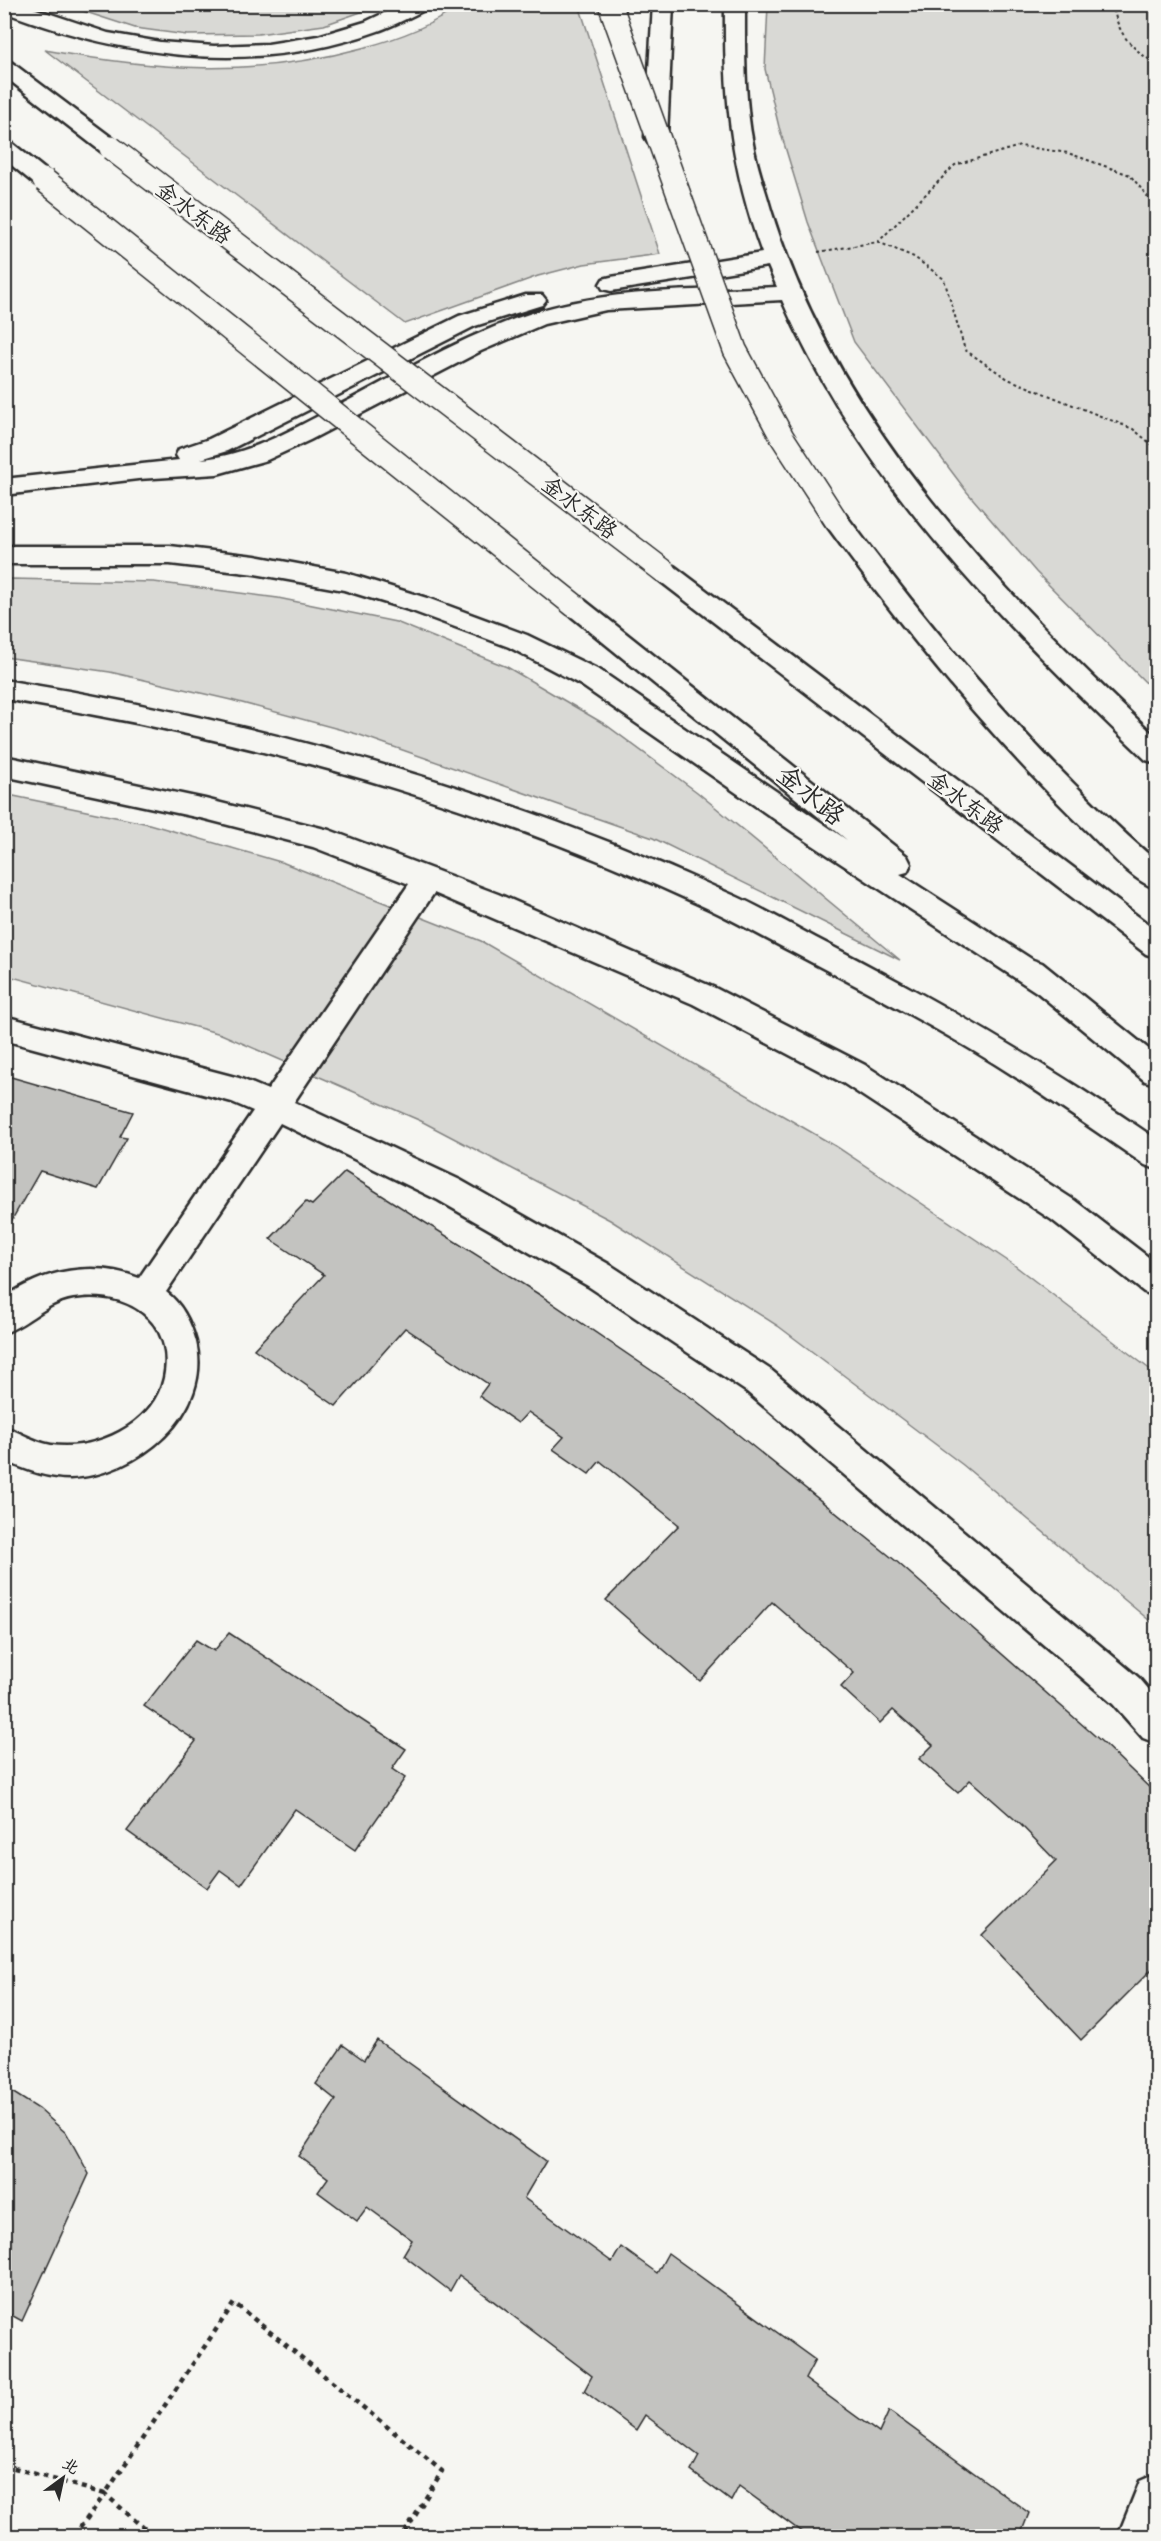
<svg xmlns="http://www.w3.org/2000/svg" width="1161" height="2541" font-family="Caveat,'LXGW WenKai TC',sans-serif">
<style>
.green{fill:#d9d9d5;stroke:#828280;stroke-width:1.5}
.building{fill:#c3c3c0;stroke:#2b2b2b;stroke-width:1.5}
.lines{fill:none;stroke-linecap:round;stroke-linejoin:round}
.minor-casing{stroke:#2b2b2b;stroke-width:5}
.major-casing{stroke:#2b2b2b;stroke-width:5}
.highway-casing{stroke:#2b2b2b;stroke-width:5}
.path-far1{stroke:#2b2b2b;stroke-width:2;stroke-dasharray:3 3;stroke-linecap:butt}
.path{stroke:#2b2b2b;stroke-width:4.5;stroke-dasharray:5 5;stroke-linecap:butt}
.minor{fill:#f6f6f2;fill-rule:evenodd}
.major{fill:#f6f6f2;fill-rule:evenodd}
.highway{fill:#f6f6f2;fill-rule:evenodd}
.major-bridge-casing{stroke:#2b2b2b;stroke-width:26;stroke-linecap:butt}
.major-bridge{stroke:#f6f6f2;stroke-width:23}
.labels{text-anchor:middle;stroke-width:4.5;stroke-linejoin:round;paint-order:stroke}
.far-street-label{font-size:22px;fill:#2b2b2b;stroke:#f6f6f2}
.street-label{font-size:26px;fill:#2b2b2b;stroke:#f6f6f2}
</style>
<rect width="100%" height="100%" fill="#f6f6f2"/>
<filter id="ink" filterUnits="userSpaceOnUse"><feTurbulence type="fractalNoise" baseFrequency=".0167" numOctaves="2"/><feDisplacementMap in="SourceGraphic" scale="12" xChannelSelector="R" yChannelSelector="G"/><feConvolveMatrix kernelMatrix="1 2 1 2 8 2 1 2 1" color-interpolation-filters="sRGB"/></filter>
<g filter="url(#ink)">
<!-- green -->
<g class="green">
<path d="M462 4 579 5 660 254 584 264 538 276 405 324 45 50C154 70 253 78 362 48 397 39 432 26 462 4Z"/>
<polygon points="64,5 381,5 324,25 258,34 187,35 135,28"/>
<polygon points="768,5 1156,5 1156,693 1036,572 967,492 854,342 808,222 779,127 765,69"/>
<polygon points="11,579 154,582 278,598 396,622 507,667 606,725 697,792 900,960 653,838 357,734 231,700 110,672 5,657 5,580"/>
<polygon points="4,794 149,824 284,863 481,941 837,1147 1014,1265 1156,1374 1156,1626 963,1465 778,1326 610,1220 421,1121 221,1034 5,975"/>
</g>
<!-- building -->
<g class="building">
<polygon points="4,1075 133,1112 120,1137 127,1138 98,1189 40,1171 6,1230"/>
<polygon points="345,1172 540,1295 695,1400 896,1561 1102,1742 1156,1794 1156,1965 1081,2040 982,1935 1056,1861 1021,1825 970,1780 958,1793 919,1759 933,1745 893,1710 880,1723 841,1687 854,1673 772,1602 700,1681 606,1600 679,1525 600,1461 589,1474 553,1449 564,1437 528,1412 518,1423 479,1396 488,1384 405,1328 336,1406 254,1349 324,1275 270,1239 306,1202 312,1205"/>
<polygon points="229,1633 406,1749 392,1769 405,1778 355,1850 295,1809 241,1885 220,1870 207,1888 127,1831 196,1741 144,1706 196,1640 214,1651"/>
<polygon points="377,2040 546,2161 524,2198 612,2262 621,2247 657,2273 668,2253 815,2360 805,2379 879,2433 889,2411 1029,2513 1020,2536 807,2536 739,2486 731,2501 691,2471 699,2456 645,2415 636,2430 584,2391 592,2376 459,2275 450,2291 403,2255 412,2240 367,2207 357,2221 318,2192 328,2178 299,2156 336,2100 316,2084 343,2045 364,2060"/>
<polygon points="4,2087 39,2109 67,2134 89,2174 22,2321 4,2311"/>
</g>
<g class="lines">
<defs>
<g id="minor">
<path d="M725 4H745C745 51 744 98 753 144 757 167 765 188 771 210 837 424 997 587 1156 737V763L1146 760C1005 625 861 482 782 300L606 310 544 324 481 351 310 440 267 460 217 474 138 479 4 495V479L179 460 176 455 179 449 209 439 459 316 526 295H542L546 300 542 305 475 326 227 451 201 459C246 456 289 431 328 411 393 378 459 337 529 314 607 288 695 291 777 287L768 266 611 291 603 289 600 284 603 279 611 277 762 253C730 165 724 97 725 4Z"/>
<path d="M4 756 205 799 329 830 498 894 715 988 865 1065 1074 1200 1156 1263V1296L1144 1292 1052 1220 843 1083 693 1004 434 893 294 1102 460 1180 612 1266 771 1370 1139 1678 1156 1698V1743L1143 1738 1113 1704 747 1392 588 1286 438 1200 280 1123 166 1292C182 1304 191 1323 196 1342 213 1414 137 1476 70 1478 47 1478 25 1470 4 1460V1427C20 1432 34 1442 51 1445 94 1452 154 1425 164 1378 176 1319 125 1289 73 1298 45 1303 29 1324 4 1333V1298C44 1270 93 1260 139 1278L253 1111 232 1102 4 1040V1016L239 1078 268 1090 409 884 313 847 205 819 4 776Z"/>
<polygon points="1156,2474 1156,2536 1118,2536 1140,2481"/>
</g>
<g id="major">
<path d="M4 4H21L108 33 160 42 214 46 268 44 318 36 365 22 403 4H431L428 8C412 16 395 25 378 31 254 76 125 58 4 12Z"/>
<polygon points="653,4 673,4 667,137 664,142 648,142 645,137"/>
<polygon points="4,60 11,62 119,143 122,148 119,153 103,153 4,76"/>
<polygon points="4,142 12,143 52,175 55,180 52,185 36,185 4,159"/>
<path d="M836 512 845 514C939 639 1038 758 1156 861V888C1135 883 1106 850 1090 834 992 740 907 635 827 526L823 520 827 514Z"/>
<polygon points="4,546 170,546 255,556 346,573 430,599 527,635 601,671 847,840 566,612 562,606 566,600 575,597 584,600 907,856 911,864 907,872 900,874 1033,960 1042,963 1156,1055 1156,1084 1145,1081 1038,993 793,832 581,685 509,647 412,611 344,590 255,574 170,564 4,564"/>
<polygon points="665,563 674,566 1156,930 1156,957 1146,954 656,578 652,572 656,566"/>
</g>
<path id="highway" d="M4 680C253 720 497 787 726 892 757 905 786 922 816 938 937 1000 1044 1062 1156 1139V1169L1145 1165C1095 1131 1046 1096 995 1064 929 1023 860 988 792 952 764 938 737 922 709 909 486 804 247 738 4 699Z"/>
</defs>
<!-- minor casing -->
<use href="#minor" class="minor-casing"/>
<!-- major casing -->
<use href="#major" class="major-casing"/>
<!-- highway casing -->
<use href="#highway" class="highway-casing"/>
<!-- path-far1 -->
<g class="path-far1">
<path d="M1113 4C1117 34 1131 48 1156 64"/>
<polyline points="878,242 914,257 944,279 965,350 1008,379 1133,429 1156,448"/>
<polyline points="818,252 878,242 955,165 1020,146 1068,153 1130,175 1156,207"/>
</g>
<!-- path -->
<g class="path">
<polyline points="4,2465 105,2494 234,2303 442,2471 403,2536"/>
<polyline points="74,2536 105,2494 153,2536"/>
</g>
<!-- minor -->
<use href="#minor" class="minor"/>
<!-- major -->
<use href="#major" class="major"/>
<!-- highway -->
<use href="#highway" class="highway"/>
<defs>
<g id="major-bridge">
<polyline points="610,4 735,350 782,437 836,520"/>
<polyline points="111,148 665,572"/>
<polyline points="44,180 575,606"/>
</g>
</defs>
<!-- major-bridge casing -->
<use href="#major-bridge" class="major-bridge-casing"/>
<!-- major-bridge -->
<use href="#major-bridge" class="major-bridge"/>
</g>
</g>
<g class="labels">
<!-- far-street labels -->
<g class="far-street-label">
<text transform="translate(194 212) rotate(37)" y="8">金水东路</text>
<text transform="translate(580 507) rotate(37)" y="8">金水东路</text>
<text transform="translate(966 802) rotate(37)" y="8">金水东路</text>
</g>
<!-- street labels -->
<g class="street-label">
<text transform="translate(811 795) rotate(39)" y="9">金水路</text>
</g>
</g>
<!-- margin -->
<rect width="1161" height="2541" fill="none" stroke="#f6f6f2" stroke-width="24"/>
<rect x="12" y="12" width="1137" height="2517" fill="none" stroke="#2b2b2b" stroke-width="2" filter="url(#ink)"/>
<!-- north arrow -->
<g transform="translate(63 2478) rotate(33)" stroke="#f6f6f2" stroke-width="4.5" paint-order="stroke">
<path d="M0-4.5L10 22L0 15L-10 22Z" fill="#2b2b2b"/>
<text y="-9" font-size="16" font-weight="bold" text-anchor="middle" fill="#2b2b2b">北</text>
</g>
</svg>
